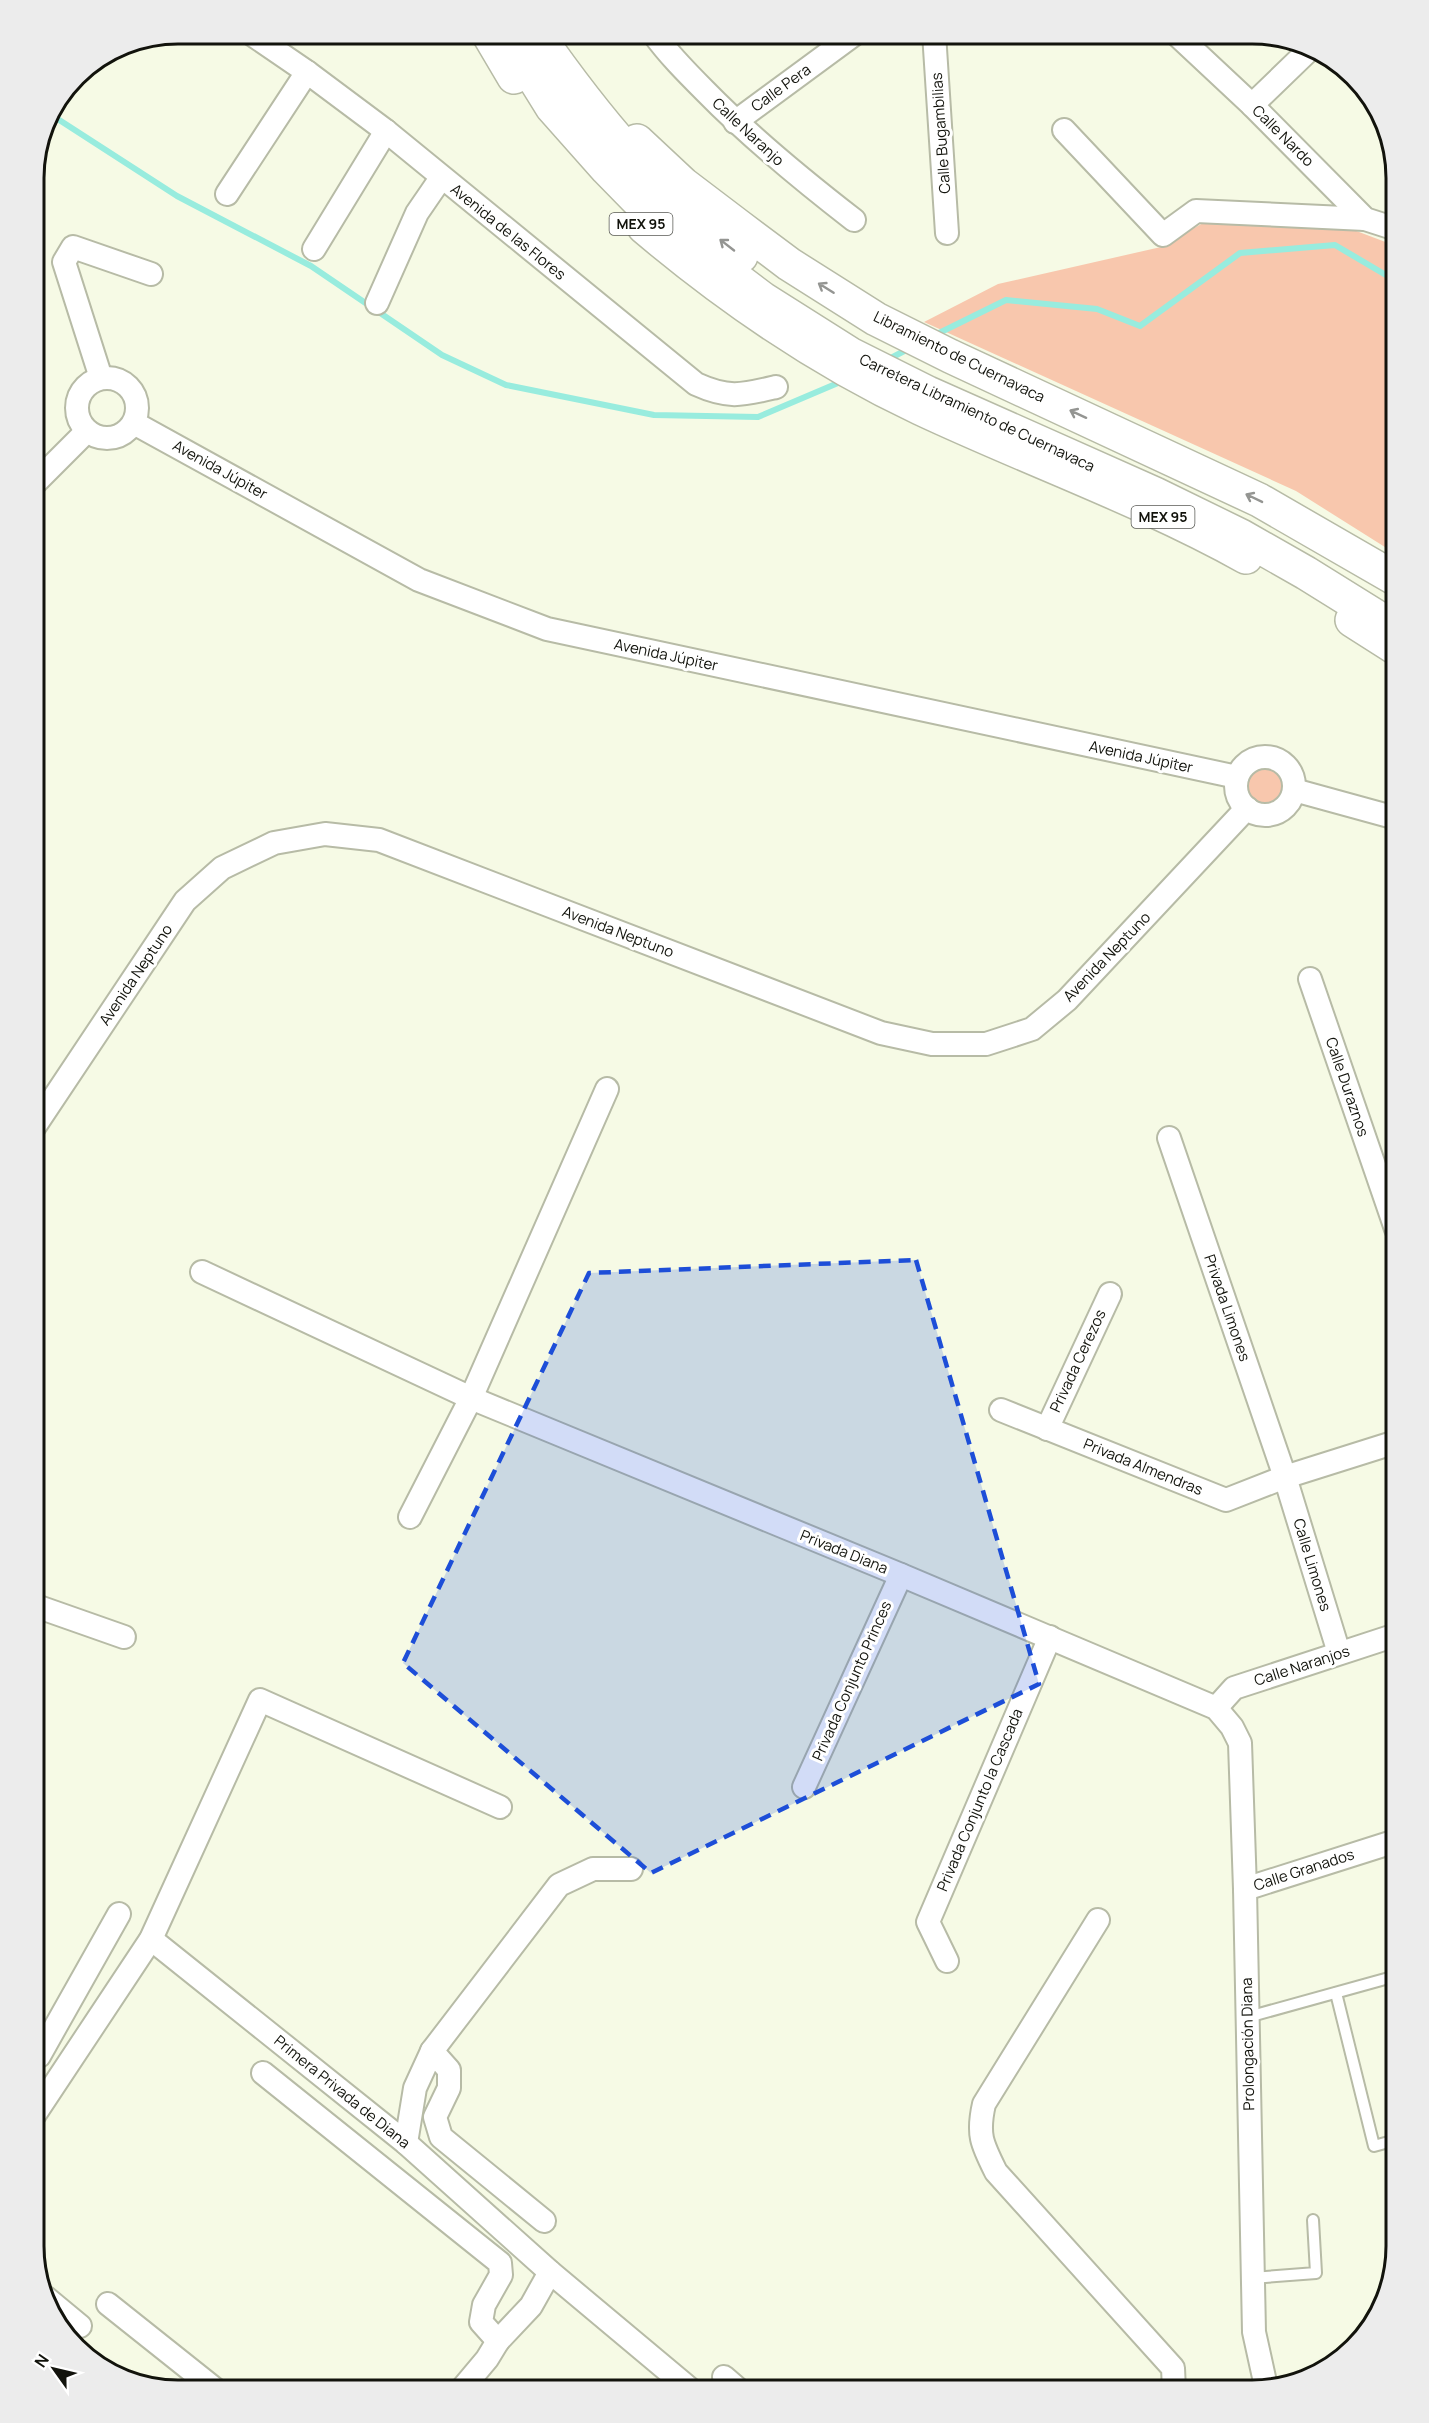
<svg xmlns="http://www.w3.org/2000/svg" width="1429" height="2423" font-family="Manrope,sans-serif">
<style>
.green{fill:#f8c7ad}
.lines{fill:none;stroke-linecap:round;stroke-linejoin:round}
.stream{stroke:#98ecde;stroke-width:6}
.service-casing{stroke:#b7bba6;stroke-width:14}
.minor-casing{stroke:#b7bba6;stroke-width:26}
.primary-casing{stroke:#b7bba6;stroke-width:36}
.trunk-casing{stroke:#b7bba6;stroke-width:36}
.service{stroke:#fff;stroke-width:10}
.minor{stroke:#fff;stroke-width:22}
.primary{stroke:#fff;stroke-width:33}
.trunk{stroke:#fff;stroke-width:33}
.oneway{stroke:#949592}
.marked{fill:#1d4ed8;fill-opacity:0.2;stroke:#1d4ed8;stroke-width:4.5;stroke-dasharray:12 8;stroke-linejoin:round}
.labels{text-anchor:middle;stroke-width:6;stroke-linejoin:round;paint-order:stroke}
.shield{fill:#fff;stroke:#595a55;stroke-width:1.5}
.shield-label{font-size:14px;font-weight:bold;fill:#12130c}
.street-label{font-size:15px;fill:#12130c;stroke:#fff}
.rim{fill:none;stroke:#12130c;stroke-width:3}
</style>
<rect width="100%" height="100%" fill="#f6fae5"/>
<!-- green -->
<g class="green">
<polygon points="1330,221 1396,246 1396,554 1296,491 924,322 998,284 1161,247 1203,223"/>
<circle cx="1266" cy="785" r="23"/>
</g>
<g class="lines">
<!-- stream -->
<g class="stream">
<polyline points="50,114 177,196 311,266 442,355 506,385 654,415 758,417 845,380"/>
<polyline points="935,335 1006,300 1097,309 1140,326 1240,253 1335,245 1396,281"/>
<polyline points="887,360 910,348"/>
</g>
<defs>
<g id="service">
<polyline points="1336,1993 1374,2146 1396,2140"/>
<polyline points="1248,2017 1396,1976"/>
<polyline points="1252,2278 1316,2273 1313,2220"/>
</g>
<g id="minor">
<path d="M250 33 307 72 386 131 696 384C729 399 742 395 776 387"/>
<path d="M653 33C668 54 687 73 705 91 751 138 801 179 854 220"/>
<polyline points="934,33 947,233"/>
<polyline points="1175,33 1252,105 1365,219 1396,229"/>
<polyline points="1252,105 1309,50"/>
<polyline points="735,122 856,33"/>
<polyline points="1064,130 1163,235 1196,211 1365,219"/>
<polyline points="227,194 307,72"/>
<polyline points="314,249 386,131"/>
<polyline points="377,303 417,213 441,178"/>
<circle cx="107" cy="408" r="30"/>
<polyline points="101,378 64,262 73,247 151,274"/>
<polyline points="134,423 419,580 547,629 1237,777"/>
<polyline points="33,485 87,431"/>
<circle cx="1265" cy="786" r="29"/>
<polyline points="1294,790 1396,818"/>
<polyline points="1310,979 1396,1229"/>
<polyline points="33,1129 185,901 222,868 274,843 325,834 379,840 881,1033 932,1044 986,1044 1032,1029 1067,1000 1247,808"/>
<polyline points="1169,1138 1285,1477 1339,1653"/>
<polyline points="202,1272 471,1398 901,1575 1216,1708 1232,1727 1240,1743 1245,1889 1254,2332 1265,2382 1268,2386"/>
<polyline points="1001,1410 1226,1500 1285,1477 1396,1442"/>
<polyline points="1047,1429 1110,1294"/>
<polyline points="410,1517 471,1398 607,1089"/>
<polyline points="33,1605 124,1637"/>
<polyline points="1216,1708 1234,1688 1396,1635"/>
<polyline points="804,1787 901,1575"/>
<polyline points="1245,1889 1396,1841"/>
<path d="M1098 1920 984 2104C977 2135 982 2144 996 2172L1173 2368 1174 2390"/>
<polyline points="151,1939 406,2143 550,2272 691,2390"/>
<polyline points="947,1961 928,1922 1050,1637"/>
<polyline points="432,2051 449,2070 449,2088 435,2117 441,2137 544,2221"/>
<polyline points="33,2060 39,2056 119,1914"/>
<polyline points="263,2073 500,2263 501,2275 484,2305 481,2322 498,2341 531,2306 550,2272"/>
<polyline points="33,2117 151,1939 260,1700 500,1807"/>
<polyline points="406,2143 415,2088 432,2051 559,1885 593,1869 631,1869"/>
<polyline points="45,2297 80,2326"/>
<polyline points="108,2304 216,2390"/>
<polyline points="724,2377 739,2390"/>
<polyline points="461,2390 487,2359 498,2341"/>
</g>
<g id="primary">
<polyline points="488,33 514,77"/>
<polyline points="637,141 683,184 737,225 789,264 876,319 950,356 1259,500 1396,579"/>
<path d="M644 227C728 298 820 361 920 408 1026 458 1144 500 1246 557"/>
<polyline points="1352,620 1396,648"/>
</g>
<g id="trunk">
<polyline points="506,33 552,107 607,169 651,214 763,299 850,354 928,393 1155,494 1241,536 1306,573 1396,629"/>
<path d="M536 33C594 116 658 195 741 256"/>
</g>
</defs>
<!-- service casing -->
<use href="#service" class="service-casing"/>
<!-- minor casing -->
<use href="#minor" class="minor-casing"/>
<!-- primary casing -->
<use href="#primary" class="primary-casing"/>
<!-- trunk casing -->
<use href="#trunk" class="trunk-casing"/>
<!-- service -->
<use href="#service" class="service"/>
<!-- minor -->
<use href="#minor" class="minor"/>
<!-- primary -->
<use href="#primary" class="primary"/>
<!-- trunk -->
<use href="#trunk" class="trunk"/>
</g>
<!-- one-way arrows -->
<defs><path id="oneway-shaft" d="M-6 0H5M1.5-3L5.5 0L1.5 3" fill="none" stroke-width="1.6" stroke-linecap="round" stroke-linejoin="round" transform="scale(1.5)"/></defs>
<g class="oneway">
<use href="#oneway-shaft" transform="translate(727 245) rotate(-142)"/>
<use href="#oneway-shaft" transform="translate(826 288) rotate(-148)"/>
<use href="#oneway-shaft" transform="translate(1078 414) rotate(-155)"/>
<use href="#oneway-shaft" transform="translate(1254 498) rotate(-154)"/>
</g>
<!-- marked area -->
<path class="marked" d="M916 1260 1039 1684 651 1873 403 1663 589 1273Z"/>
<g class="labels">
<!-- shield labels -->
<g class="shield">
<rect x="609.5" y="213" width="63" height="22" rx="4.5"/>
<rect x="1131.5" y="506" width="63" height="22" rx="4.5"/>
</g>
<g class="shield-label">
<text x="641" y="229">MEX 95</text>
<text x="1163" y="522">MEX 95</text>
</g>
<!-- street labels -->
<g class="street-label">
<text transform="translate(781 88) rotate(-36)" y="5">Calle Pera</text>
<text transform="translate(748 132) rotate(43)" y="5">Calle Naranjo</text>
<text transform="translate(941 133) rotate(-94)" y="5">Calle Bugambilias</text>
<text transform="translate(1283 136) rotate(45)" y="5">Calle Nardo</text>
<text transform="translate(508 232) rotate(39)" y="5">Avenida de las Flores</text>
<text transform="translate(959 357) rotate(26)" y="5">Libramiento de Cuernavaca</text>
<text transform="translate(977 413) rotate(25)" y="5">Carretera Libramiento de Cuernavaca</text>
<text transform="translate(220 470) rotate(29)" y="5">Avenida Júpiter</text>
<text transform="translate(666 655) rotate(12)" y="5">Avenida Júpiter</text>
<text transform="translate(1141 757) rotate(12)" y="5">Avenida Júpiter</text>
<text transform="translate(618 932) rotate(21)" y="5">Avenida Neptuno</text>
<text transform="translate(1107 957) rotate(-46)" y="5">Avenida Neptuno</text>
<text transform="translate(136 975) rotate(-56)" y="5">Avenida Neptuno</text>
<text transform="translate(1347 1087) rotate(71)" y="5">Calle Duraznos</text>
<text transform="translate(1227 1308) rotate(71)" y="5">Privada Limones</text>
<text transform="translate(1078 1361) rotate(-65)" y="5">Privada Cerezos</text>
<text transform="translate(1143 1467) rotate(22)" y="5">Privada Almendras</text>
<text transform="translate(844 1552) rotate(22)" y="5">Privada Diana</text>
<text transform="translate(1312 1565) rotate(73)" y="5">Calle Limones</text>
<text transform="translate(1302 1666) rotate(-18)" y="5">Calle Naranjos</text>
<text transform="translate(852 1681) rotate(-66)" y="5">Privada Conjunto Princes</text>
<text transform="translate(980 1800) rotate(-67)" y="5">Privada Conjunto la Cascada</text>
<text transform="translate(1304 1870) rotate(-18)" y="5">Calle Granados</text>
<text transform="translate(1248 2044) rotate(-91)" y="5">Prolongación Diana</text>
<text transform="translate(342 2092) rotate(39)" y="5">Primera Privada de Diana</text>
</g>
</g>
<!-- crop -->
<path d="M0 0H1429V2423H0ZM178 44H1252A134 134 0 0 1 1386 178V2246A134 134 0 0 1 1252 2380H178A134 134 0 0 1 44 2246V178A134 134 0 0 1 178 44Z" fill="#ececec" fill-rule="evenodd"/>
<path class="rim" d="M178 44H1252A134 134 0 0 1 1386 178V2246A134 134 0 0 1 1252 2380H178A134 134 0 0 1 44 2246V178A134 134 0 0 1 178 44Z"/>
<!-- north arrow -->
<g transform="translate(54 2369) rotate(304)" stroke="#ffffff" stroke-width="4.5" paint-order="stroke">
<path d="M0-4.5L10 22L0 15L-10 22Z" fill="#12130c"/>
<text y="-9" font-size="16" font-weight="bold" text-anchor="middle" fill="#12130c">N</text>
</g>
</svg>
